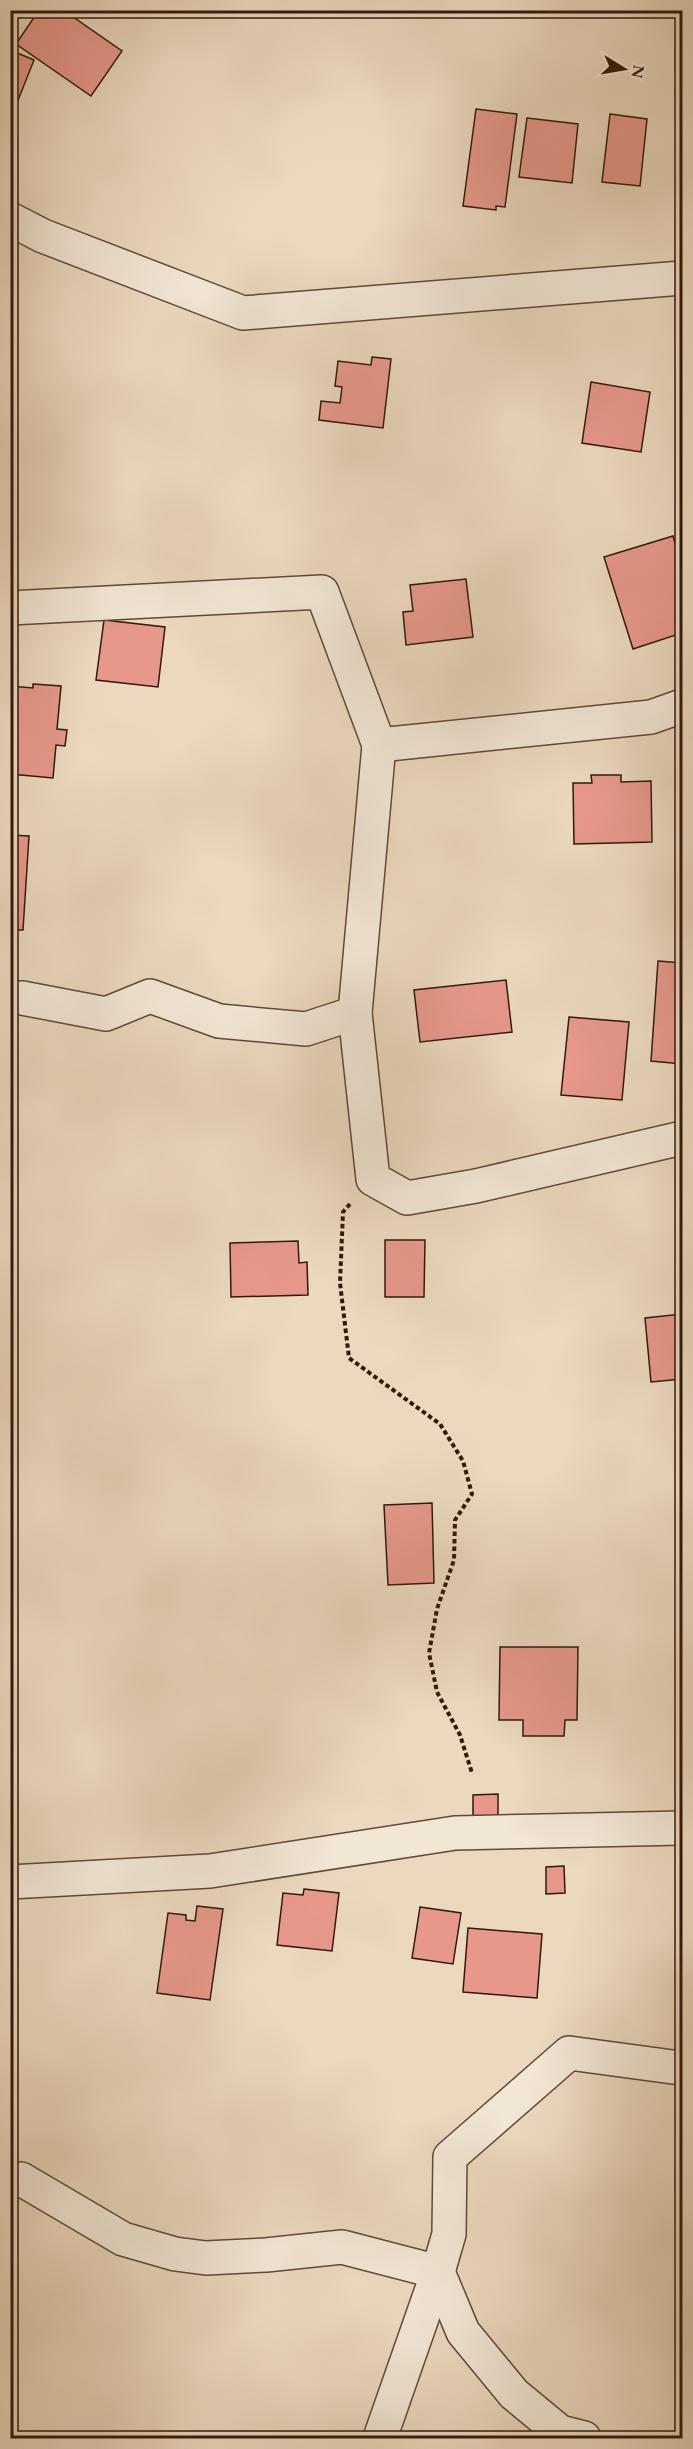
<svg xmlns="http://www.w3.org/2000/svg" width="693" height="2449" font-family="'EB Garamond',serif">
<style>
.building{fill:#e7988b;stroke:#32190a;stroke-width:1.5}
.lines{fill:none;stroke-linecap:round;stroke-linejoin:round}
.minor-casing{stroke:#604937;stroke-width:36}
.path{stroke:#32190a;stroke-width:4;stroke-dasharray:4.5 3;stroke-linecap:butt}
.minor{stroke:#f2e6d5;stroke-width:33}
</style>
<rect width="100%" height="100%" fill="#ebd8be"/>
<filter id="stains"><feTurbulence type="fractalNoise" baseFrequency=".00333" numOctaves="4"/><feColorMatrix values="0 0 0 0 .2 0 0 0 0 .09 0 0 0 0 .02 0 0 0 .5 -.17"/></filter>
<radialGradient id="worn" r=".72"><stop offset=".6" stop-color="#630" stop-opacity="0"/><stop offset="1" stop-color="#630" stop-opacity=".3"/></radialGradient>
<!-- building -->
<g class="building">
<polygon points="39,10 63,10 122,51 91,96 16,44"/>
<polygon points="10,50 34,60 11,118 10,118"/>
<polygon points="476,109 517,114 505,207 496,206 496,210 463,206"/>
<polygon points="610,114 647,119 640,186 602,182"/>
<polygon points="527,118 578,124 572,183 519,177"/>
<polygon points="372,357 391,359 383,428 319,420 321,401 340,403 342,387 335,386 338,361 371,365"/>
<polygon points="591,382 650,392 641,452 582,443"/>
<polygon points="673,536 682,568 682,595 678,597 682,612 682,633 633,649 604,557"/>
<polygon points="466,579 473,637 406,645 403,612 413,611 410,585"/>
<polygon points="104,620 165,627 158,687 96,680"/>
<polygon points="33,684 61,686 57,729 67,730 65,746 56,745 53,778 10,774 10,686 33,688"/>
<polygon points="591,775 621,775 621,782 651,781 652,842 574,844 573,783 592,783"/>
<polygon points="677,781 682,781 682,829 678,829"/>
<polygon points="10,835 29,836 23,930 10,930"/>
<polygon points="658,961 682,963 682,1064 651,1061"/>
<polygon points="506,980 512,1032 420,1042 414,990"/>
<polygon points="569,1017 629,1022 622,1100 561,1095"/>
<polygon points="385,1240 425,1240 424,1297 385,1297"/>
<polygon points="298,1241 299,1263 307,1262 308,1295 231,1297 230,1243"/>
<polygon points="682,1314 682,1379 651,1382 645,1318"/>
<polygon points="432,1503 434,1583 388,1585 384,1505"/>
<polygon points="500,1647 578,1647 577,1720 565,1720 564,1736 523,1736 523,1720 499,1720"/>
<polygon points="498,1794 498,1819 473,1819 473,1795"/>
<polygon points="564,1866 565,1893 546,1894 546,1867"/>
<polygon points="304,1889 339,1893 332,1951 277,1945 283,1893 303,1895"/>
<polygon points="197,1906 223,1909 210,2000 157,1993 168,1913 186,1915 186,1920 195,1921"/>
<polygon points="420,1907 461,1913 453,1964 412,1958"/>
<polygon points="468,1928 542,1934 537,1998 463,1992"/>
</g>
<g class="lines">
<defs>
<g id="minor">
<polyline points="10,219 43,236 243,313 682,278"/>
<polyline points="10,608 322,592 379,745 355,1013 373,1179 407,1198 476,1186 682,1138"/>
<polyline points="379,745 651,717 682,706"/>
<polyline points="22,998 106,1014 150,996 219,1021 306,1029 355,1013"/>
<polyline points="10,1882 210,1871 455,1833 682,1828"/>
<polyline points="10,2181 21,2179 123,2239 175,2254 206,2258 266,2255 342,2247 438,2272 463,2332 514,2394 560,2432 584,2438"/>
<polyline points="380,2438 438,2272 449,2234 450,2157 569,2053 680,2068 682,2065"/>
</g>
</defs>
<!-- minor casing -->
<use href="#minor" class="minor-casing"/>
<!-- path -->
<polyline class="path" points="350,1204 343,1212 340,1283 349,1358 440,1424 463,1461 472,1494 455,1520 454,1560 437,1609 429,1653 437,1692 460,1735 472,1773"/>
<!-- minor -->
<use href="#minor" class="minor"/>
</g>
<!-- margin -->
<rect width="693" height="2449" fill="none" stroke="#ebd8be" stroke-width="36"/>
<rect x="12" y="12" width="669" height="2425" fill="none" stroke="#32190a" stroke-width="3"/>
<rect x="18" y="18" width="657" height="2413" fill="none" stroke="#32190a" stroke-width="1.5"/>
<!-- north arrow -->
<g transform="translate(624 69) rotate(101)" stroke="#f2e6d5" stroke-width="4.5" paint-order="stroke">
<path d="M0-4.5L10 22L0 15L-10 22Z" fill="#32190a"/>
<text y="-9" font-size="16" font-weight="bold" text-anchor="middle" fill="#32190a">N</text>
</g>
<rect width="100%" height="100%" filter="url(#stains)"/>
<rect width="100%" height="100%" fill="url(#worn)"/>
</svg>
